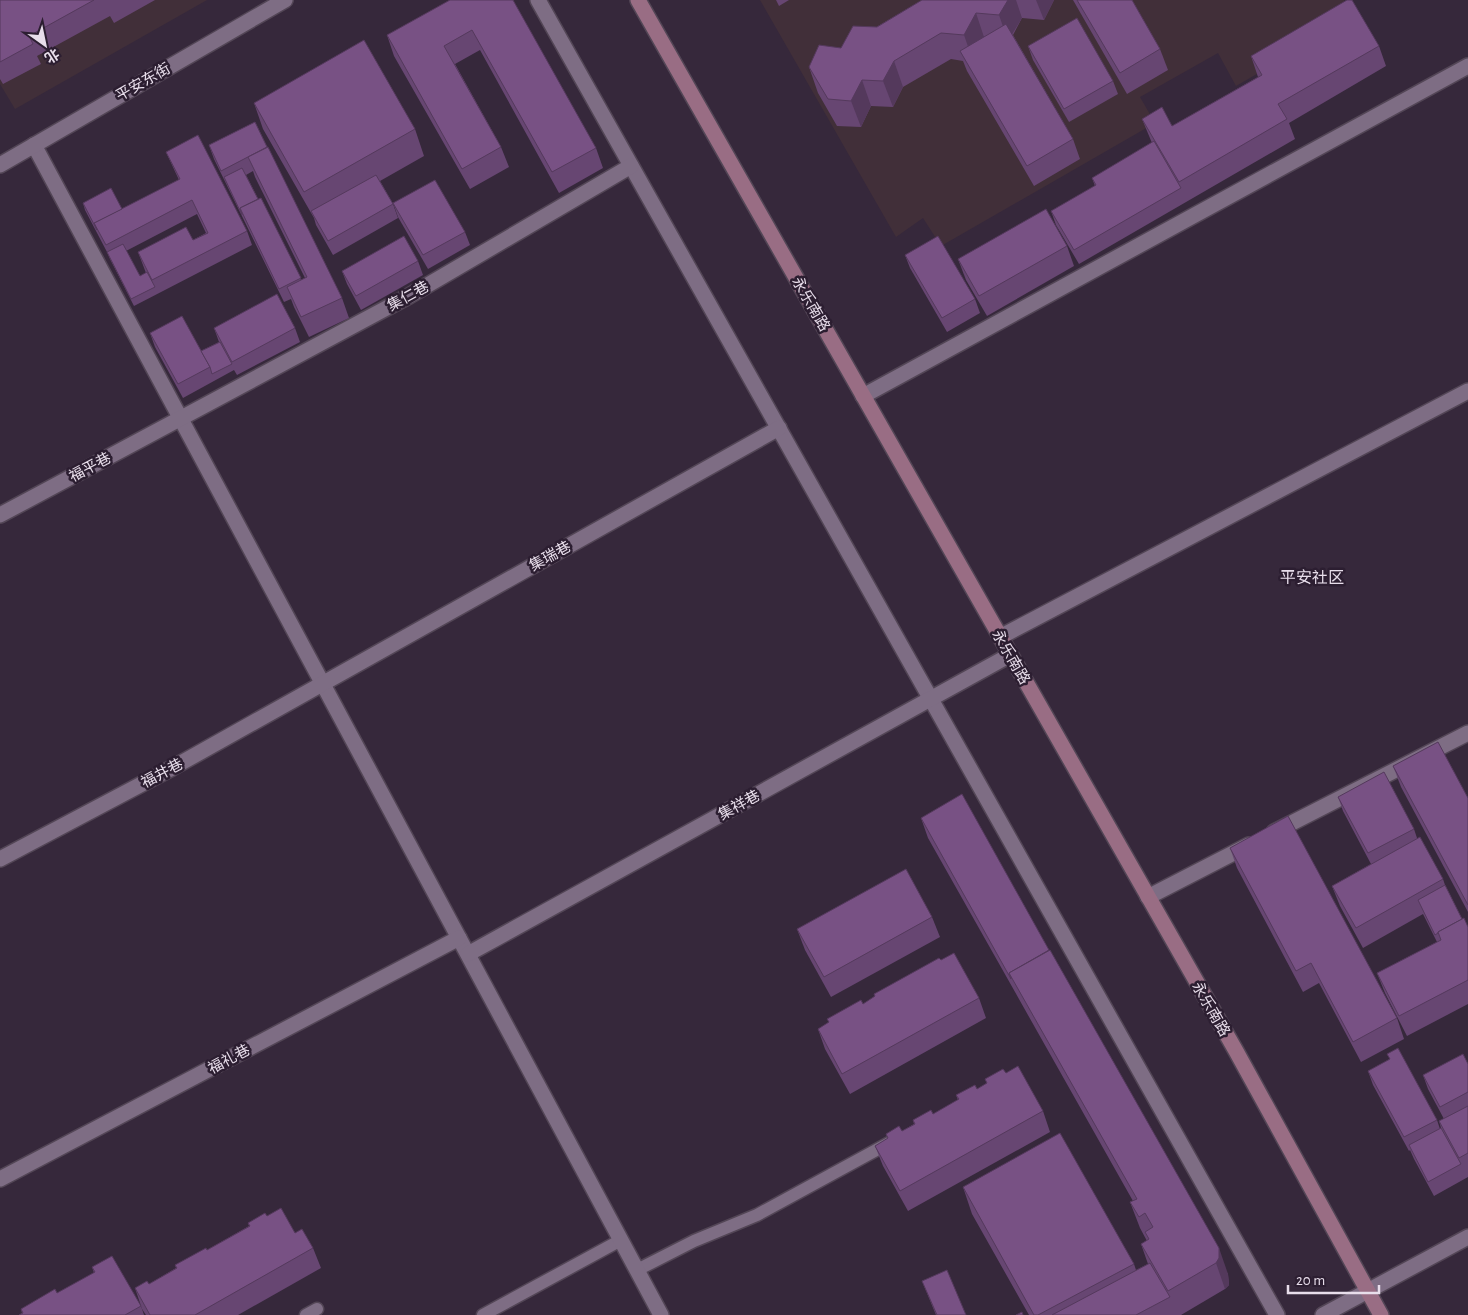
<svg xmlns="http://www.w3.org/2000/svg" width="1468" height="1315" font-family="'Alegreya Sans','Noto Sans SC',sans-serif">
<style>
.commercial{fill:#412f39}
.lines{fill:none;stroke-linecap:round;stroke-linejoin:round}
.service-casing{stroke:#534656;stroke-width:15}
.minor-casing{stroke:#534656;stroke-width:18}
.tertiary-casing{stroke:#534656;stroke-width:18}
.secondary-casing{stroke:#534656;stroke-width:18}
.service{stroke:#7e6d84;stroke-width:12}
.minor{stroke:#7e6d84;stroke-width:15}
.tertiary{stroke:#7e6d84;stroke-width:15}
.secondary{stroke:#996d84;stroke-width:15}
.wall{fill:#674672;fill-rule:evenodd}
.shaded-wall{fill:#54395c}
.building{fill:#785184;stroke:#54395c}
.labels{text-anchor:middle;stroke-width:5;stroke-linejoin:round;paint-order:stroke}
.street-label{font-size:15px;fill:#e8deeb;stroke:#2c1e31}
.neighbourhood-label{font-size:16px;fill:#e8deeb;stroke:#2c1e31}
</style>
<rect width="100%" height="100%" fill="#36283b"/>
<!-- commercial -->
<g class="commercial">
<polygon points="0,0 207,0 15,109 0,84"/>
<polygon points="760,0 1344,0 1354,18 1236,86 1218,53 1140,97 1155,123 941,246 923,218 896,237"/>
</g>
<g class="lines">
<defs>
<g id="service">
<polyline points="637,1270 694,1241 757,1215 891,1142"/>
<polyline points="306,1315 317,1309"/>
<polyline points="483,1315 621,1240"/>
</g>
<g id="minor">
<polyline points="538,0 1277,1315"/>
<polyline points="34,145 661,1315"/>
<polyline points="863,396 1468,66"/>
<polyline points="0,515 409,296 631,166"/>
<polyline points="1000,637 1468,391"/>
<polyline points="1274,832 1468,733"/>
<polyline points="0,859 172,768 779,428"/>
<polyline points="1148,897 1249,845"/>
<polyline points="468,954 1010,655"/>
<polyline points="0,1179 459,938"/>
</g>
<g id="tertiary">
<polyline points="0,165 285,0"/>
<polyline points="1323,1315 1468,1237"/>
</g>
<polyline id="secondary" points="638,0 1236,1051 1381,1315"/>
</defs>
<!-- service casing -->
<use href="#service" class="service-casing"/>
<!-- minor casing -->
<use href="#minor" class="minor-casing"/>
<!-- tertiary casing -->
<use href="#tertiary" class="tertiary-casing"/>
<!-- secondary casing -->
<use href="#secondary" class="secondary-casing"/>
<!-- service -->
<use href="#service" class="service"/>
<!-- minor -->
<use href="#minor" class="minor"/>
<!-- tertiary -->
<use href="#tertiary" class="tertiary"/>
<!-- secondary -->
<use href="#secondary" class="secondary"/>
</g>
<!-- wall -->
<g class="wall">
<polygon points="0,0 155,0 114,23 110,16 37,56 41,64 3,84 0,79"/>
<polygon points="450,0 596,148 603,168 559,193 480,50 455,64 501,147 509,167 470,189 394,56 387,35"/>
<polygon points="776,0 789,0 779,6"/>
<polygon points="922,0 1054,0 1044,20 1022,18 1013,35 1073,139 1080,159 1034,186 967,71 963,61 951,59 903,87 893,107 871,106 861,127 837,126 818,93 809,67"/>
<polygon points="1073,0 1132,0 1160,49 1168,70 1127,94"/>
<polygon points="1028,46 1113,81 1118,94 1069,122 1033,60"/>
<polygon points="1379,46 1386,66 1289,123 1295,139 1079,264 1056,225 1051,211 1095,186 1092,178 1152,143 1142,119 1172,126 1258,77 1251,56"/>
<polygon points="254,103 415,129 424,156 380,181 393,204 398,218 333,255 316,225 314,218 263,129"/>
<path d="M255 122 342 298 349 318 309 337 294 307 291 299 284 302 214 159 209 145ZM253 171 255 177 305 278 301 280 261 198 258 199 246 175Z"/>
<path d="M166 152 247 231 252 245 134 306 110 259 107 252 85 210 83 203 122 209 179 180 172 165ZM197 214 206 233 193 240 138 252 146 273 140 276 126 251Z"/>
<polygon points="393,203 465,232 470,245 428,269 398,217"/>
<polygon points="1067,246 1074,266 987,316 966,280 958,259"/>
<polygon points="905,255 975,299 980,313 947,332 910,268"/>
<polygon points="418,261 423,275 361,310 347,284 342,271"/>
<polygon points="214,328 295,328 300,342 237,375 234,370 183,398 155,347 150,333 201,351 219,342"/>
<polygon points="1393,766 1468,798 1468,912 1401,787"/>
<polygon points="1338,797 1414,829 1417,838 1443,879 1445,885 1462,919 1468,927 1468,1004 1407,1036 1385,993 1377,973 1437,942 1423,914 1363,948 1340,906 1332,886 1371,864 1343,811"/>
<polygon points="921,818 1228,1274 1229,1285 1225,1289 1181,1315 1029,1315 972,1214 963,1187 1134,1264 1136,1270 1148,1264 1141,1244 1147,1241 1140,1228 1130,1202 1133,1201 928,838"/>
<polygon points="1230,848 1397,1018 1404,1039 1361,1062 1319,983 1303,992 1237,868"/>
<polygon points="932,917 940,937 831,997 805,950 797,929"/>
<polygon points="941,960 979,998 986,1018 850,1094 825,1049 818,1029 875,997 874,994"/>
<polygon points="1387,1054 1437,1120 1440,1129 1441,1128 1439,1121 1444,1119 1428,1089 1423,1075 1468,1064 1468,1177 1434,1196 1414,1159 1410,1150 1409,1151 1373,1085 1368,1071 1390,1059"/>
<polygon points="1006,1073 1043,1111 1050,1132 908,1211 883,1166 875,1146 888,1139 886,1134 902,1131 914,1124 913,1120 933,1114 958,1100 956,1095 977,1089 987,1084 985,1079"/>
<polygon points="267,1216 295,1233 313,1248 321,1268 238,1315 146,1315 142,1309 135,1288 149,1284 176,1268 175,1265 207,1250 249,1226 248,1223"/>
<polygon points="92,1267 141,1306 144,1315 19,1315 22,1313 21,1309 57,1293 94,1273"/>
<polygon points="922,1281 966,1315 936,1315"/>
</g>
<!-- shaded-wall -->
<g class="shaded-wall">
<polygon points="1008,0 1016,0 1022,18 1008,41 999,15"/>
<polygon points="1036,0 1054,0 1044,20"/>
<polygon points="976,13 985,40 973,61 964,35"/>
<polygon points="894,61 903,87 893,107 883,81"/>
<polygon points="862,80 871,106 861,127 851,101"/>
<polygon points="1219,1248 1228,1274 1229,1285 1225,1289 1216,1263"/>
</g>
<!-- building -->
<g class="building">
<polygon points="0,0 94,0 29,36 33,44 0,62"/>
<polygon points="450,0 513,0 596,148 552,172 472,30 444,46 501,147 462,169 387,35"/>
<polygon points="922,0 1008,0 999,15 976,13 964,35 941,33 894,61 883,81 862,80 851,101 828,99 809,67 819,45 841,48 853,26 877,27"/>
<polygon points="1077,0 1132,0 1160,49 1120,73"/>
<polygon points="1347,0 1352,0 1379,46 1278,104 1287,119 1179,182 1142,119 1162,107 1172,126 1262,75 1251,56"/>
<polygon points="1077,18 1113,81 1064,109 1028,46"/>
<polygon points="1006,24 1073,139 1027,166 960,51"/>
<polygon points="364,40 415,129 304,192 254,103"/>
<polygon points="255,122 267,147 221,171 209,145"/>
<polygon points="198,135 247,231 152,280 138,252 186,227 193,240 208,233 192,200 106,245 94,223 180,179 166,152"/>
<polygon points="1154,141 1181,188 1074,250 1051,211 1096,185 1092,178"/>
<polygon points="268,147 342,298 301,317 287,287 307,277 248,157"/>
<polygon points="242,168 258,199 240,208 242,215 224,177"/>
<polygon points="376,175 393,204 328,241 311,211"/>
<polygon points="435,180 465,232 423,255 393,203"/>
<polygon points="111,188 122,209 94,223 97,230 83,203"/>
<polygon points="261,198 301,278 279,289 240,208"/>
<polygon points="1046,209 1067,246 979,296 958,259"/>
<polygon points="404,236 418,261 356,296 342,271"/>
<polygon points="938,236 975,299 942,318 905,255"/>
<polygon points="123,244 140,276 147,272 155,287 131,299 107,252"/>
<polygon points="277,294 295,328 232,362 214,328"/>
<polygon points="182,316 210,367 178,384 150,333"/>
<polygon points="220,342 232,364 212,374 210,367 201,351"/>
<polygon points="1438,742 1468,798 1468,905 1393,766"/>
<polygon points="1384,772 1414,829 1368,853 1338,797"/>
<polygon points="962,794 1049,950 1009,973 1011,979 921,818"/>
<polygon points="1288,816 1397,1018 1353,1042 1311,963 1296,971 1230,848"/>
<polygon points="1420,837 1443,879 1356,928 1332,886"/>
<polygon points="906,869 932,917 824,977 797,929"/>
<polygon points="1445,885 1462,919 1438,932 1438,933 1435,935 1418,900"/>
<polygon points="1464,918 1468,927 1468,980 1399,1016 1377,973 1441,940 1438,932"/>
<polygon points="1050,950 1219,1248 1219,1258 1216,1263 1168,1291 1141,1244 1149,1239 1145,1232 1153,1227 1145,1213 1139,1217 1130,1202 1137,1199 1009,973"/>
<polygon points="954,953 979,998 842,1074 818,1029 829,1022 827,1019 861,1000 863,1004 875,996 874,994 939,958 941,960"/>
<polygon points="1398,1048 1437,1120 1404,1137 1368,1071 1390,1059 1387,1054"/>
<polygon points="1463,1054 1468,1064 1468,1092 1440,1107 1423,1075"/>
<polygon points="1018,1066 1043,1111 900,1191 875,1146 888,1138 886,1134 899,1126 902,1131 915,1124 913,1120 931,1110 933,1114 959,1099 956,1095 975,1085 977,1089 987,1083 985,1079 1003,1069 1006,1073"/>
<polygon points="1468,1106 1468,1153 1459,1158 1439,1121"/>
<polygon points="1441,1128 1461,1164 1428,1182 1409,1145"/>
<polygon points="1060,1133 1134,1264 1038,1315 1034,1315 963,1187"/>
<polygon points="281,1208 295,1233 302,1229 313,1248 195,1315 150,1315 135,1288 147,1281 149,1284 177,1268 175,1265 206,1248 207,1250 250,1226 248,1223 265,1213 267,1216"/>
<polygon points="112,1256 141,1306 125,1315 19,1315 23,1313 21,1309 55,1289 57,1293 95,1272 92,1267"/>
<polygon points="1150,1263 1170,1297 1136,1315 1052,1315"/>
<polygon points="947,1270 966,1315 937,1315 922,1281"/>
<polygon points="1022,1312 1023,1315 1016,1315"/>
</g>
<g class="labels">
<!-- street labels -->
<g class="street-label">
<text transform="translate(143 82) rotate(-30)" y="5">平安东街</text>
<text transform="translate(408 296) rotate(-29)" y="5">集仁巷</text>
<text transform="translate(811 304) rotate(60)" y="5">永乐南路</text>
<text transform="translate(90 467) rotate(-28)" y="5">福平巷</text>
<text transform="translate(550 556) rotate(-29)" y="5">集瑞巷</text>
<text transform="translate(1011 657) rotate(60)" y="5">永乐南路</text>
<text transform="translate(162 773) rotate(-28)" y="5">福井巷</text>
<text transform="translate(739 805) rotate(-29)" y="5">集祥巷</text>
<text transform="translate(1211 1009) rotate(60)" y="5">永乐南路</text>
<text transform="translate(229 1059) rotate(-28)" y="5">福礼巷</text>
</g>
<!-- neighbourhood labels -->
<g class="neighbourhood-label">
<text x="1312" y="583">平安社区</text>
</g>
</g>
<!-- north arrow -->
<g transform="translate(45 45) rotate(147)" stroke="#2c1e31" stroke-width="4" paint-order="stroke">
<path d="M0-4L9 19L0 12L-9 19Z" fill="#e8deeb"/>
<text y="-8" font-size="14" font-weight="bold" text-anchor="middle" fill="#e8deeb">北</text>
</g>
<!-- scale -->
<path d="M1288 1285v8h91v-8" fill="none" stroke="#e8deeb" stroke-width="2.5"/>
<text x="1296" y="1285" font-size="15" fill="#e8deeb" stroke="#2c1e31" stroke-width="4" paint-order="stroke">20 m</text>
</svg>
